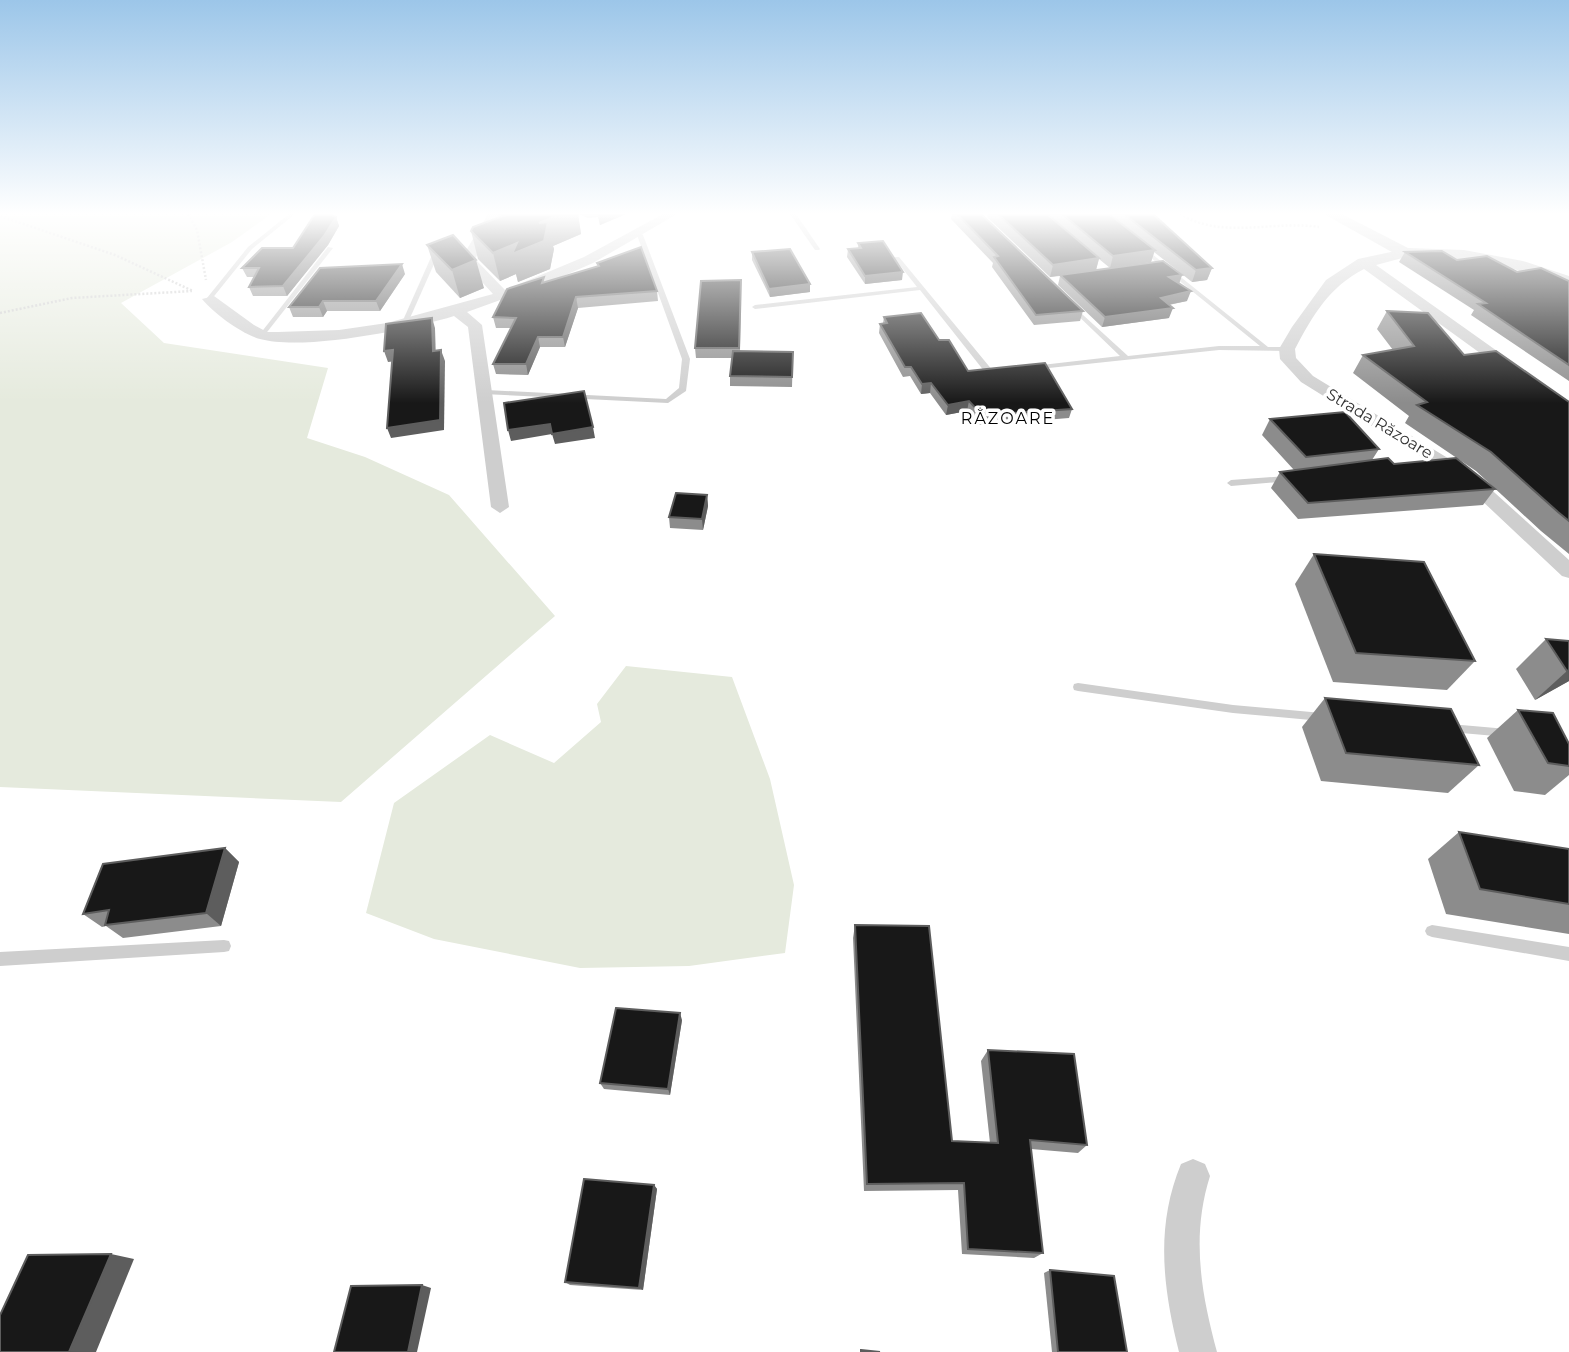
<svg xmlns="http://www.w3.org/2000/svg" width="1569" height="1352" font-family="Montserrat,sans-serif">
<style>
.green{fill:#e5eadd}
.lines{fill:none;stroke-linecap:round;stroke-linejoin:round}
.path{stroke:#cbcbcb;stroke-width:2.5;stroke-dasharray:2 2;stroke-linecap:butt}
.service{fill:#cecece;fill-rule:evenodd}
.minor{fill:#cecece;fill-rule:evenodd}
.tertiary{fill:#cecece;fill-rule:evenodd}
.wall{fill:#8c8c8c}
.shaded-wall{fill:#5d5d5d}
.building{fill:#181818;stroke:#5d5d5d;stroke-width:2}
.labels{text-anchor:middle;stroke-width:7;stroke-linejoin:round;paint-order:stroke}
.far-neighbourhood-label{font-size:16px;letter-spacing:2px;fill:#000;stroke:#fff}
.far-street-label{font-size:16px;fill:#313131;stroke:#fff}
</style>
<rect width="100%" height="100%" fill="#fff"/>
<!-- green -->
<g class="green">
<polygon points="0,214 271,214 232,242 121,303 164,343 328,368 307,438 365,457 449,495 555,616 341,802 0,787"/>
<polygon points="626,666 732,677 770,779 794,885 785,953 689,966 580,968 434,939 366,913 394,803 490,735 554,763 601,722 597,704"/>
</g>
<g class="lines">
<!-- path -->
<g class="path">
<polyline points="188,214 197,230 206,280"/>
<path d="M1180 214C1223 240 1272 220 1319 227"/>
<polyline points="0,216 115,255 193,291"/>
<polyline points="0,313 72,298 192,291"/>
</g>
<!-- service -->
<g class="service">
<polygon points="289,214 295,214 252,249 211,300 207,300 207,298 248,247"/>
<polygon points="790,214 796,214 820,249 819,250 815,250"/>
<polygon points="640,233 643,235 690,359 686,391 668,403 483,394 482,392 486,390 666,399 679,388 682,359 637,235"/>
<polygon points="1142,246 1268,347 1287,347 1291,349 1290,351 1219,350 1030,370 1029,368 1033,366 1120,356 1069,307 1069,305 1071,304 1128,356 1219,346 1260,346 1140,249 1139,248"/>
<polygon points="328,247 333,248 264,336 260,336 260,334"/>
<polygon points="435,253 438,255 406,327 401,328 400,327 432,255"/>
<polygon points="895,257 899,257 993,371 1003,370 1003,374 988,376 920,290 755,309 752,307 755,305 917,287 895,259"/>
<polygon points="1288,476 1292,479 1291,481 1231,486 1227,483 1231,480"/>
<polygon points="1078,683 1233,705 1322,713 1326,714 1327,717 1326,720 1322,721 1233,713 1078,691 1074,690 1073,687 1074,684"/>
<polygon points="1450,724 1507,729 1511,730 1513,733 1511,736 1507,737 1450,732 1446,731 1444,728 1446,725"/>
<polygon points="1432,925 1569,947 1569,961 1432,937 1427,935 1425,931 1427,927"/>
<polygon points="224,940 229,941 231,946 229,951 224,952 0,966 0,952"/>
</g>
<!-- minor -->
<g class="minor">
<path d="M488 214H500L475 259 505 290 584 257 663 214H677L593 263 545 284 467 312 482 325 509 507 500 513 491 507 468 327 454 316C409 330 303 351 260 339 240 333 215 314 202 299L214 296 254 325 267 332H278L339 330 387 323 493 294 461 259Z"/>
<path d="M1405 249 1412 253 1410 256 1376 265 1521 368V374H1509L1364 269C1329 287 1313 315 1295 349L1296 358 1313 376 1474 474 1569 560V578L1562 576 1462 482 1301 382 1280 359 1279 349 1292 327 1326 280 1358 259Z"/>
<path d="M1193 1159 1205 1164 1210 1176C1191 1236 1201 1293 1217 1352H1179C1163 1288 1155 1227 1181 1164Z"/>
</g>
<!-- tertiary -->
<polygon class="tertiary" points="1324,214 1342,214 1408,248 1464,250 1523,261 1569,276 1569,287 1514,269 1464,260 1399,256"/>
</g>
<!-- wall -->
<g class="wall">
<polygon points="498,214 578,214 581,234 553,246 554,249 550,269 518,282 516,274 500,281 478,259 471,231 499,217"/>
<polygon points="579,214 626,214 600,225 598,217 588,218"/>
<polygon points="952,214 981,214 1083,311 1080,321 1034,325 992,267 993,263 951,219"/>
<polygon points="988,214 1153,214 1212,268 1207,280 1192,282 1154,252 1151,262 1110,268 1099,259 1096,270 1182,275 1179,283 1187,301 1169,305 1169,318 1102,327 1058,285 1060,276 1050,277 987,217"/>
<polygon points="336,217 339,226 328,245 287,296 253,296 249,287 254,277 247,277 242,268 293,248"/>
<polygon points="858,243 902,280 865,284 847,257 848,249 858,248"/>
<polygon points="427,245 484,288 460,298 436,272"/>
<polygon points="752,252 810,292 770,297 752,260"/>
<polygon points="1405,252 1569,281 1569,381 1471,315 1474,310 1399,262"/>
<polygon points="597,263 657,291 658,301 578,308 565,347 540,347 528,375 496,374 493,364 511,328 496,328 493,317 545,283 598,266"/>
<polygon points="405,274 380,311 327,311 323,317 293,317 289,307"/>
<polygon points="741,280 740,351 793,352 792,387 730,386 730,376 732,358 696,358 695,348"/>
<polygon points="1387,311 1464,355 1569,402 1569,554 1541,531 1476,471 1405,423 1409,416 1353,373 1363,355 1393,350 1377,329"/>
<polygon points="884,317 939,340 968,371 1072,409 1069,418 980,425 967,411 946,415 930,393 921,394 910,376 903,377 879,333 880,324 883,323"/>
<polygon points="1270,419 1379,449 1372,460 1394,464 1495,489 1483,505 1298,519 1271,488 1280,472 1294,470 1262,435"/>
<polygon points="707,495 708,506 703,530 670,528 669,517"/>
<polygon points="1314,554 1475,661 1447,690 1333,682 1295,584"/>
<polygon points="1546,639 1569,641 1569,681 1535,700 1516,669"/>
<polygon points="1325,698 1479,765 1448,793 1321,781 1302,727"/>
<polygon points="1518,710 1569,744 1569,775 1545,795 1514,791 1487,738"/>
<polygon points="1459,832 1569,849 1569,934 1446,914 1428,859"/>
<polygon points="225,848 239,862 221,926 123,938 106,926 102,927 83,914"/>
<polygon points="855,925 952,1141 990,1143 981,1061 988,1050 1087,1145 1078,1153 1031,1149 1043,1253 1034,1258 962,1254 958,1190 864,1191 853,938"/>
<polygon points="682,1020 670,1095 604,1089 600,1083"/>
<polygon points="654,1185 657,1189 643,1290 570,1285 565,1282"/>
<polygon points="1050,1270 1127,1352 1052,1352 1044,1273"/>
</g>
<!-- shaded-wall -->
<g class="shaded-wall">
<polygon points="559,214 578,214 581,234 553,246 554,249 550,269 518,282 516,274 500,281 493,253 539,223"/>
<polygon points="598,214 626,214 600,225"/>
<polygon points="336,217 339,226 328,245 287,296 283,286"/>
<polygon points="1155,250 1151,262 1110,268 1113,256"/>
<polygon points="1099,258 1096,270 1050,277 1053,265"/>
<polygon points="476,260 484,288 460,298 452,270"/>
<polygon points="402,264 405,274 380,311 376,301"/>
<polygon points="1212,268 1207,280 1192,282 1196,270"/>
<polygon points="903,272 902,280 865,284 865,276"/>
<polygon points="1182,275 1179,284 1169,277"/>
<polygon points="810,284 810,292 770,297 769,289"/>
<polygon points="1191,291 1187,301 1157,307 1161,298"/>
<polygon points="576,297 578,308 565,347 563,337"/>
<polygon points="323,301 327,311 323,317 319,307"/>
<polygon points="1173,308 1169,318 1102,327 1105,317"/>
<polygon points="432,318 435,328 436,362 433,351"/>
<polygon points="538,337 540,347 528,375 526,364"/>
<polygon points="393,350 397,361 388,362 384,351"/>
<polygon points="441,350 445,361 444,430 391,438 387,428"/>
<polygon points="931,383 930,393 921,394 922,384"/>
<polygon points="969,401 967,411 946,415 948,405"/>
<polygon points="550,424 593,427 595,438 555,444 552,434 511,441 508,430"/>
<polygon points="707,495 708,506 703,530 702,519"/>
<polygon points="1569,670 1569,681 1535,700 1567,671"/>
<polygon points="225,848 239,862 221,926 206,913"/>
<polygon points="680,1013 682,1020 670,1095 668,1089"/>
<polygon points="654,1185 657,1189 643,1290 639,1288"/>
<polygon points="111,1254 134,1259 96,1352 69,1352"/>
<polygon points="422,1285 431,1288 417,1352 408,1352"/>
</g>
<!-- building -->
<g class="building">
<polygon points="315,214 330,214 336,217 324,236 283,286 249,287 259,268 242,268 262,248 293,248"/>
<polygon points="508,214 561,214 539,223 548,222 544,241 512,254 517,243 493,253 471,231 473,227"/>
<polygon points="957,214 981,214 1083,311 1036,315 994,257 998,256"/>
<polygon points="998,214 1047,214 1099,258 1053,265"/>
<polygon points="1062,214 1109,214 1155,250 1113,256"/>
<polygon points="1124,214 1153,214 1212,268 1196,270"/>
<polygon points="453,235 476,260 452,270 427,245"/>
<polygon points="883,241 903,272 865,276 848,249 861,248 858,243"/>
<polygon points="641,247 657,291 576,297 563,337 538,337 526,364 493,364 516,318 493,317 507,289 544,277 542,283 599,266 597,263"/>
<polygon points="790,249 810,284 769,289 752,252"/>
<polygon points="1442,251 1457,260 1487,256 1517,272 1541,268 1569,281 1569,365 1478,304 1486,303 1405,252"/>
<polygon points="1163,261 1182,275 1169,277 1191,291 1161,298 1173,308 1105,317 1060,275"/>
<polygon points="402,264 376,301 323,301 319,307 289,307 320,268"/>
<polygon points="741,280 739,348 695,348 701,281"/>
<polygon points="1387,311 1428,313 1464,355 1496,351 1569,402 1569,521 1558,512 1491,452 1417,405 1427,402 1363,355 1414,346"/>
<polygon points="921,313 939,340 949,340 968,371 1045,363 1072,409 982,415 969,401 948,405 931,383 922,384 911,367 905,367 880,324 887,323 884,317"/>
<polygon points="432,318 433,351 441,350 440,420 387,428 393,350 384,351 386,324"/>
<polygon points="733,351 793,352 792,377 730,376"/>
<polygon points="584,391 593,427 552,434 550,424 508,430 504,403"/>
<polygon points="1345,412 1379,449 1306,457 1270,419"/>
<polygon points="1388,458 1394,464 1456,458 1495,489 1308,503 1280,472"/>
<polygon points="676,493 707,495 702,519 669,517"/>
<polygon points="1314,554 1424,562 1475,661 1356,653"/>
<polygon points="1546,639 1569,641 1569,670 1567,671"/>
<polygon points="1325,698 1451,709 1479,765 1346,753"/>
<polygon points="1518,710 1553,713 1569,744 1569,766 1548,763"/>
<polygon points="1459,832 1569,849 1569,904 1480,889"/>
<polygon points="225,848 206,913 105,925 109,910 83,914 103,864"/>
<polygon points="855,925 929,926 952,1141 998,1143 988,1050 1074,1054 1087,1145 1030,1140 1043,1253 968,1249 964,1183 867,1184"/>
<polygon points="616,1008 680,1013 668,1089 600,1083"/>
<polygon points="584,1179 654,1185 639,1288 565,1282"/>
<polygon points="111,1254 69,1352 0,1352 0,1315 28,1255"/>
<polygon points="1050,1270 1114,1276 1127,1352 1058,1352"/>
<polygon points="422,1285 408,1352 334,1352 351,1286"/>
<polygon points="861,1350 880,1352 861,1352"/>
</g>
<!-- sky -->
<linearGradient id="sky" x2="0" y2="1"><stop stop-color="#9cc6e9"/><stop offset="0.53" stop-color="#fff"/><stop offset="1" stop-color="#fff" stop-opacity="0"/></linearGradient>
<rect width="1569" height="403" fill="url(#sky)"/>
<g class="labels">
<!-- far-neighbourhood labels -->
<g class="far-neighbourhood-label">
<text x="1008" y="424">RĂZOARE</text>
</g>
<!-- far-street labels -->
<g class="far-street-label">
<text transform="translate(1380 423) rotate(31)" y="6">Strada Răzoare</text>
</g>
</g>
</svg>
